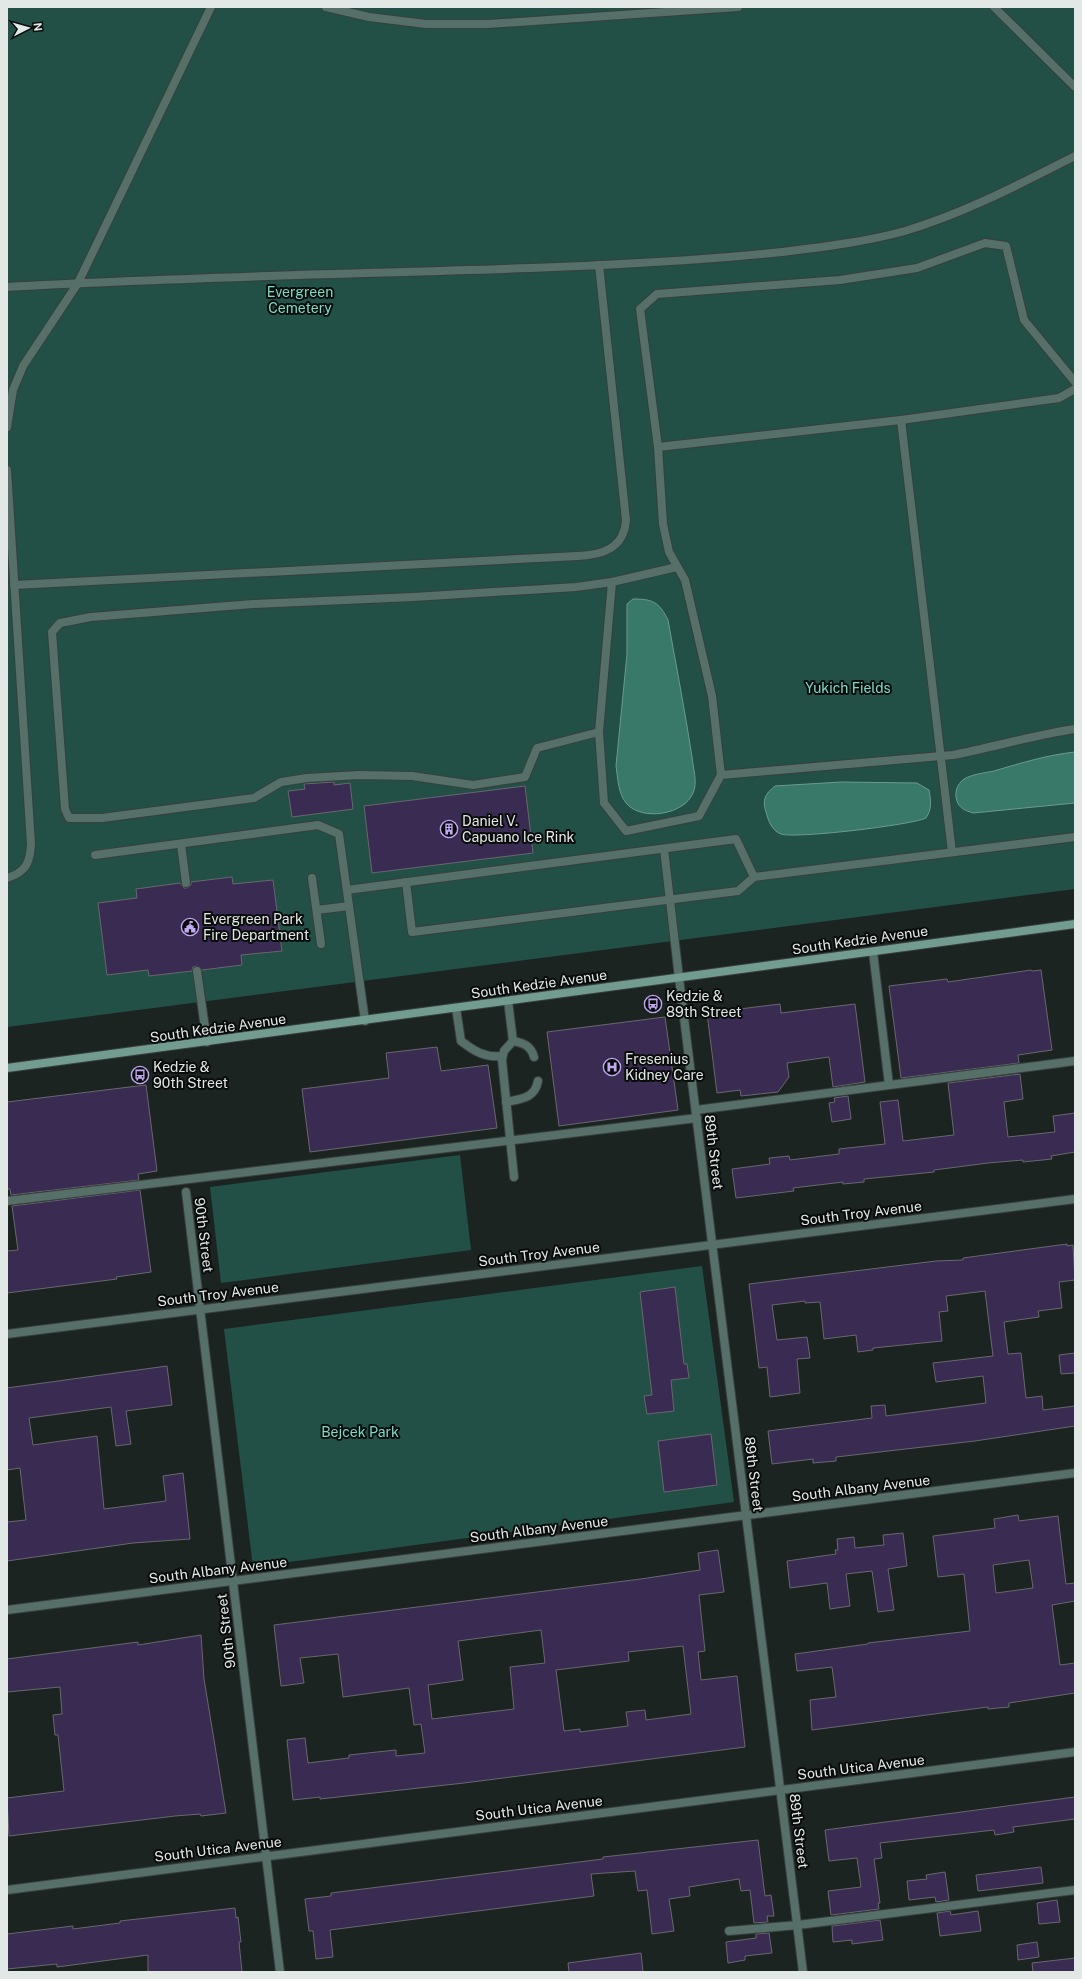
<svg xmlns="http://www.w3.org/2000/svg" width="1082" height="1979" font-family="'Public Sans',sans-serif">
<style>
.green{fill:#225046}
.water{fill:#39796a;stroke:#6c9a8f}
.building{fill:#392b52;stroke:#69676e;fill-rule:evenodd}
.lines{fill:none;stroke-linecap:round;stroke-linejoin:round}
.lane-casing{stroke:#383f3d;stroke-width:10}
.street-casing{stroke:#383f3d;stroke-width:10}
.secondary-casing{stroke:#383f3d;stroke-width:10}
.lane{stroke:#566f69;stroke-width:8}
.street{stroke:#566f69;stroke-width:8}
.secondary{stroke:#739c91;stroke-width:8}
.labels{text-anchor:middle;stroke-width:4;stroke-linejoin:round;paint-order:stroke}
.park-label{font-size:14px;fill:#7addc6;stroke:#090c0b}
.poi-label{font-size:14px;fill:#e2e8e6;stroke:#090c0b;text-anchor:start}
.street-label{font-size:14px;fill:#e2e8e6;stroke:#090c0b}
</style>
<rect width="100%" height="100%" fill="#1c2422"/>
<!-- green -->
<g class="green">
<polygon points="7,7 1075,7 1075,889 7,1027"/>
<polygon points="460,1155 471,1250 221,1283 210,1187"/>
<polygon points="702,1266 734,1502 253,1567 224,1329"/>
</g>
<!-- water -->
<g class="water">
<path d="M633 599C653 599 659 602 668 620 676 665 685 711 692 757 693 768 698 783 693 793 684 815 642 821 627 804 618 794 618 779 616 766L627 654V604Z"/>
<path d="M1075 752V803L973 813C966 811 959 808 957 801 954 793 957 784 964 779 973 774 984 773 994 771 1021 763 1047 755 1075 752Z"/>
<path d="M841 782 917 783 929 790C931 801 932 809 926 818 912 825 794 839 781 834 772 831 768 820 766 812 762 800 765 794 775 786Z"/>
</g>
<!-- building -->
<g class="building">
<polygon points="334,782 334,785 350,783 353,809 292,817 288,791 305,789 304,784"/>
<polygon points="525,786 533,853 372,873 364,806"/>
<polygon points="232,877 233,884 273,880 282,951 241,955 242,965 202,970 197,966 193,967 192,971 149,976 148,970 107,975 98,903 137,898 136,889 180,883 184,888 187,888 191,885 191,882"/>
<polygon points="1031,970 1032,971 1041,970 1052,1050 1018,1055 1019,1063 901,1078 889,986 947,979 948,982"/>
<polygon points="780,1004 781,1013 855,1004 865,1082 833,1087 829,1057 787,1063 789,1077 778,1092 741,1096 740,1090 717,1093 707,1013"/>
<polygon points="665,1017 678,1110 559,1126 547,1032"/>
<polygon points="437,1047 441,1071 488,1065 497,1128 310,1152 302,1089 389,1078 386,1053"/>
<polygon points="1020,1074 1023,1099 1004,1102 1008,1137 1055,1132 1053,1116 1075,1113 1075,1152 1051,1156 1052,1159 1023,1162 1023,1160 988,1163 934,1170 934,1172 864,1179 864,1182 843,1184 843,1182 793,1188 794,1191 736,1198 732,1169 770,1164 769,1158 789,1156 790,1160 839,1154 839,1149 885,1144 880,1102 898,1100 903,1141 954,1135 948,1083"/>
<polygon points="146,1085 157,1171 138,1174 139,1180 11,1195 10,1189 7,1189 7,1102"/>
<polygon points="848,1096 851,1119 832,1122 829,1103 835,1102 834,1098"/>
<polygon points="140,1190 151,1272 116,1277 117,1279 7,1293 7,1251 18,1250 12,1206"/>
<polygon points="1067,1244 1067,1246 1073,1245 1075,1280 1059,1282 1062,1308 1038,1311 1039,1317 1004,1322 1008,1354 1021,1353 1026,1398 1042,1396 1043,1410 1075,1406 1075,1426 975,1441 836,1457 836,1461 813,1463 813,1459 772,1464 768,1431 872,1418 871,1406 885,1405 886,1416 986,1403 983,1376 936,1382 933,1363 993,1356 985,1291 946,1296 948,1311 939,1312 942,1341 873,1348 873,1350 858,1352 856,1335 824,1339 820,1302 805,1303 805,1301 772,1305 777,1340 807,1337 810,1358 797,1359 800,1393 770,1397 767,1367 759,1368 749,1284 936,1261 963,1260 963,1258"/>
<polygon points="675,1287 684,1364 687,1364 689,1378 671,1380 674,1411 647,1414 644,1396 652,1395 640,1292"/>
<polygon points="1075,1353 1075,1373 1061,1374 1059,1355"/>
<polygon points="167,1366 172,1405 126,1411 131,1444 116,1446 111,1407 29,1418 33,1445 97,1436 104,1509 166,1501 163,1476 183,1473 190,1539 133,1543 7,1561 7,1522 26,1520 20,1468 7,1470 7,1388"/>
<polygon points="711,1434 717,1485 664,1492 658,1441"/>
<path d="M1018 1515 1019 1521 1058 1516 1066 1584 1075 1583V1601L1052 1605 1060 1665 1075 1663V1693L1009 1703V1707L988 1709V1707L812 1730 810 1700 836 1697 832 1667 797 1671 795 1654 868 1644V1643L970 1631 964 1574 938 1577 933 1536 995 1528 994 1519ZM1029 1560 1033 1588 996 1593 993 1565Z"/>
<polygon points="903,1533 907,1566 888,1569 894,1610 878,1612 872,1571 846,1574 850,1606 830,1609 827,1583 790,1588 787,1561 836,1554 835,1550 838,1550 837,1539 854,1537 855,1548 884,1545 883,1535"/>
<path d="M718 1550 724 1592 699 1595 705 1651 698 1652 701 1680 737 1676 745 1747 464 1783 320 1799V1797L293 1800 287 1740 305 1738 308 1763 349 1758V1755L396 1750V1756L425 1753 421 1724 414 1725 409 1688 343 1697 338 1654 300 1658 304 1683 281 1686 274 1625 641 1579 700 1570 698 1553ZM541 1630 545 1663 510 1667 514 1709 432 1719 428 1685 463 1680 458 1641ZM683 1646 691 1714 646 1720 645 1710 626 1712 628 1726 580 1732V1729L564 1731 556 1670 629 1661 628 1652Z"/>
<polygon points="201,1635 204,1679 226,1813 201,1816 200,1814 175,1816 9,1836 7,1798 64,1791 58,1735 55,1735 53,1715 62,1714 60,1687 7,1692 7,1659 138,1642 138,1645"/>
<polygon points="1075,1797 1075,1819 1013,1827 1014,1832 995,1835 994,1830 880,1843 882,1858 874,1859 880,1903 878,1903 879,1909 831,1915 828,1891 861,1887 857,1858 829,1861 825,1830"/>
<polygon points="758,1840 765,1896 771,1895 774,1916 767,1916 768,1922 754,1923 750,1890 741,1891 739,1879 689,1887 690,1896 669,1899 674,1931 652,1934 647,1890 638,1891 635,1871 591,1874 594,1896 330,1930 333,1957 316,1959 313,1931 309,1931 305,1899 331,1896 331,1893 603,1859 603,1857"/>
<polygon points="1041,1867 1043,1883 978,1891 976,1875"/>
<polygon points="945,1872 949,1900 936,1902 935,1897 909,1900 907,1881 927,1879 926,1875"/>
<polygon points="1057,1900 1060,1922 1039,1924 1037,1903"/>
<polygon points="235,1908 236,1918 238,1917 241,1942 239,1942 242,1972 148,1972 148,1955 57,1967 57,1964 7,1969 7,1934 73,1926 73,1929 120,1923 120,1921"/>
<polygon points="950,1911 951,1915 978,1911 981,1931 940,1936 937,1913"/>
<polygon points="880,1920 883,1940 852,1944 852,1940 833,1942 832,1926"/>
<polygon points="769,1933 772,1953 745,1956 745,1960 728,1963 726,1942 756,1938 756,1934"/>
<polygon points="1037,1942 1039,1957 1018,1960 1017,1945"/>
<polygon points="641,1953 643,1972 569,1972 568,1963"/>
<polygon points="1075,1958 1075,1972 1033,1972 1032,1963"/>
</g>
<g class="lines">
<defs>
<g id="lane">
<polyline points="326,7 369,17 426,24 488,24 738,7"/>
<polyline points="994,7 1075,87"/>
<path d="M7 287C181 277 356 274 531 268 615 265 698 261 782 252 823 247 865 242 905 231 965 213 1020 184 1075 156"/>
<polyline points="901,420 952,852"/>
<polyline points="7,427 13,390 23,366 78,283 211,7"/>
<polyline points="658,447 901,420 1059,398 1075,389"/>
<path d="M7 470 31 844C30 863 26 872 7 878"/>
<path d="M612 582 599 732 604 803 626 831 699 816 721 775 953 755C994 747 1034 735 1075 729"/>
<path d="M14 585 578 556C603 555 624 548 626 520L599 265"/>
<polyline points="599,732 537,748 525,777 473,785 412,776 359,775 307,778 281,782 254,798 102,818 69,818 65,809 52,632 60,623 91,617 253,604 413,597 576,587 612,582 677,567"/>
<polyline points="721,775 712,696 705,666 685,580 669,552 663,524 658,447 640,309 657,294 840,280 917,268 985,243 1006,246 1024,320 1075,382"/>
<polyline points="181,844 186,883"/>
<polyline points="664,849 679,978"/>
<polyline points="95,855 318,825 339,834 365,1021"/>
<polyline points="312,878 321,944"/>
<polyline points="406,882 412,932 738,891 754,877 1075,837"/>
<polyline points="347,890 736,839 754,877"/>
<polyline points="317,910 349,906"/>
<polyline points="873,952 889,1085"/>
<polyline points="197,971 207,1042"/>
<polyline points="508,1001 513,1041"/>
<path d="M456 1008 461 1041C474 1051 485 1058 502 1056"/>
<polyline points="513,1041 504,1051 502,1060 514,1177"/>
<path d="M513 1041C524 1043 531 1046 534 1057"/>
<path d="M506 1102C522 1099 535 1098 538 1081"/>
<polyline points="696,1110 1075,1061"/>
<polyline points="7,1201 697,1118"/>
<polyline points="729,1931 798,1925 1075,1890"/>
</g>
<g id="street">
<polyline points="679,978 803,1972"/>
<polyline points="186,1192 280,1972"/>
<polyline points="7,1334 1075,1199"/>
<polyline points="7,1610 1075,1473"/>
<polyline points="7,1890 1075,1752"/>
</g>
<polyline id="secondary" points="7,1068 1075,924"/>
</defs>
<!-- lane casing -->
<use href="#lane" class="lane-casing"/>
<!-- street casing -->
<use href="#street" class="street-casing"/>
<!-- secondary casing -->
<use href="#secondary" class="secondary-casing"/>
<!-- lane -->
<use href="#lane" class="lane"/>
<!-- street -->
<use href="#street" class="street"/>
<!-- secondary -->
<use href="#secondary" class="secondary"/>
</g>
<!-- icons -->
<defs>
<symbol id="building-ring" viewBox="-11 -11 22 22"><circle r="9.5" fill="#090c0b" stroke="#c1a8f3" stroke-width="1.5"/><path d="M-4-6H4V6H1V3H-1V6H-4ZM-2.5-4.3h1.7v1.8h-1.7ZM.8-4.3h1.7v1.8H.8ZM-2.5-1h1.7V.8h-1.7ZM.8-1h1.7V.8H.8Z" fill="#c1a8f3"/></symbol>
<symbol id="civic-ring" viewBox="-11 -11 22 22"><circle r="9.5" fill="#090c0b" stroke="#c1a8f3" stroke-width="1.5"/><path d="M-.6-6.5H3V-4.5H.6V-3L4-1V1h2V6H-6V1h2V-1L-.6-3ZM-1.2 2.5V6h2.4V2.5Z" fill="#c1a8f3"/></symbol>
<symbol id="bus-ring" viewBox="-11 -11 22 22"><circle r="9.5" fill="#090c0b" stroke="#c1a8f3" stroke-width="1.5"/><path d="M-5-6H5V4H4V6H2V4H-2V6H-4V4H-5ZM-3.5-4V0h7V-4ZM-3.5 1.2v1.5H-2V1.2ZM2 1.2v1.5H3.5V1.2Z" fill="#c1a8f3"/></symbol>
<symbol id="hospital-ring" viewBox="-11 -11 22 22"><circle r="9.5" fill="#090c0b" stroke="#c1a8f3" stroke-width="1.5"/><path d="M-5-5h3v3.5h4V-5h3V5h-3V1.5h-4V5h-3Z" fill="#c1a8f3"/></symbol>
</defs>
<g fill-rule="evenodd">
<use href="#building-ring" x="439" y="819" width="20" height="20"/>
<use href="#civic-ring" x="180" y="917" width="20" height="20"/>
<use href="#bus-ring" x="643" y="994" width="20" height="20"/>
<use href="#hospital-ring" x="602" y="1057" width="20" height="20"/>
<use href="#bus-ring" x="130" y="1065" width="20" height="20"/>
</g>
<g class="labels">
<!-- park labels -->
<g class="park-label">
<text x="300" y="297">Evergreen<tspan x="300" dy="16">Cemetery</tspan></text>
<text x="848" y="693">Yukich Fields</text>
<text x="360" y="1437">Bejcek Park</text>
</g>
<!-- poi labels -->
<g class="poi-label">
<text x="462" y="826">Daniel V.<tspan x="462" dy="16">Capuano Ice Rink</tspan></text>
<text x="203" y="924">Evergreen Park<tspan x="203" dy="16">Fire Department</tspan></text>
<text x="666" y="1001">Kedzie &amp;<tspan x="666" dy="16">89th Street</tspan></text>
<text x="625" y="1064">Fresenius<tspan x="625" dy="16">Kidney Care</tspan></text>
<text x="153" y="1072">Kedzie &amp;<tspan x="153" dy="16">90th Street</tspan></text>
</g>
<!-- street labels -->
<g class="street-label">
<text transform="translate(860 940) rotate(-8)" y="5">South Kedzie Avenue</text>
<text transform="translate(539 984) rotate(-8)" y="5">South Kedzie Avenue</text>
<text transform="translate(218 1028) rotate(-8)" y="5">South Kedzie Avenue</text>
<text transform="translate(714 1152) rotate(83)" y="5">89th Street</text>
<text transform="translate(861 1213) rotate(-7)" y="5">South Troy Avenue</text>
<text transform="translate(204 1235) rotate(83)" y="5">90th Street</text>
<text transform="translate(539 1254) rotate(-7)" y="5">South Troy Avenue</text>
<text transform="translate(218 1294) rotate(-7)" y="5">South Troy Avenue</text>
<text transform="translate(754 1474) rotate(83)" y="5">89th Street</text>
<text transform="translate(861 1488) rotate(-7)" y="5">South Albany Avenue</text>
<text transform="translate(539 1529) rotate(-7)" y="5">South Albany Avenue</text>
<text transform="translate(218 1570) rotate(-7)" y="5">South Albany Avenue</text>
<text transform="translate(226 1631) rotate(-97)" y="5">90th Street</text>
<text transform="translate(861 1767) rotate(-7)" y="5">South Utica Avenue</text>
<text transform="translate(539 1808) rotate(-7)" y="5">South Utica Avenue</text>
<text transform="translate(799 1831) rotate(83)" y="5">89th Street</text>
<text transform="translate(218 1849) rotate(-7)" y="5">South Utica Avenue</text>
</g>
</g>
<!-- border -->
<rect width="1082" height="1979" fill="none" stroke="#e2e8e6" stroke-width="16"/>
<!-- north arrow -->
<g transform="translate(28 28) rotate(84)" stroke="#090c0b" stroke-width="3" paint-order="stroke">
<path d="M0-3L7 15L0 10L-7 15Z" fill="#e2e8e6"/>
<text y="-6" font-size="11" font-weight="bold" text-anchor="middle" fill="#e2e8e6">N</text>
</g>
</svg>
